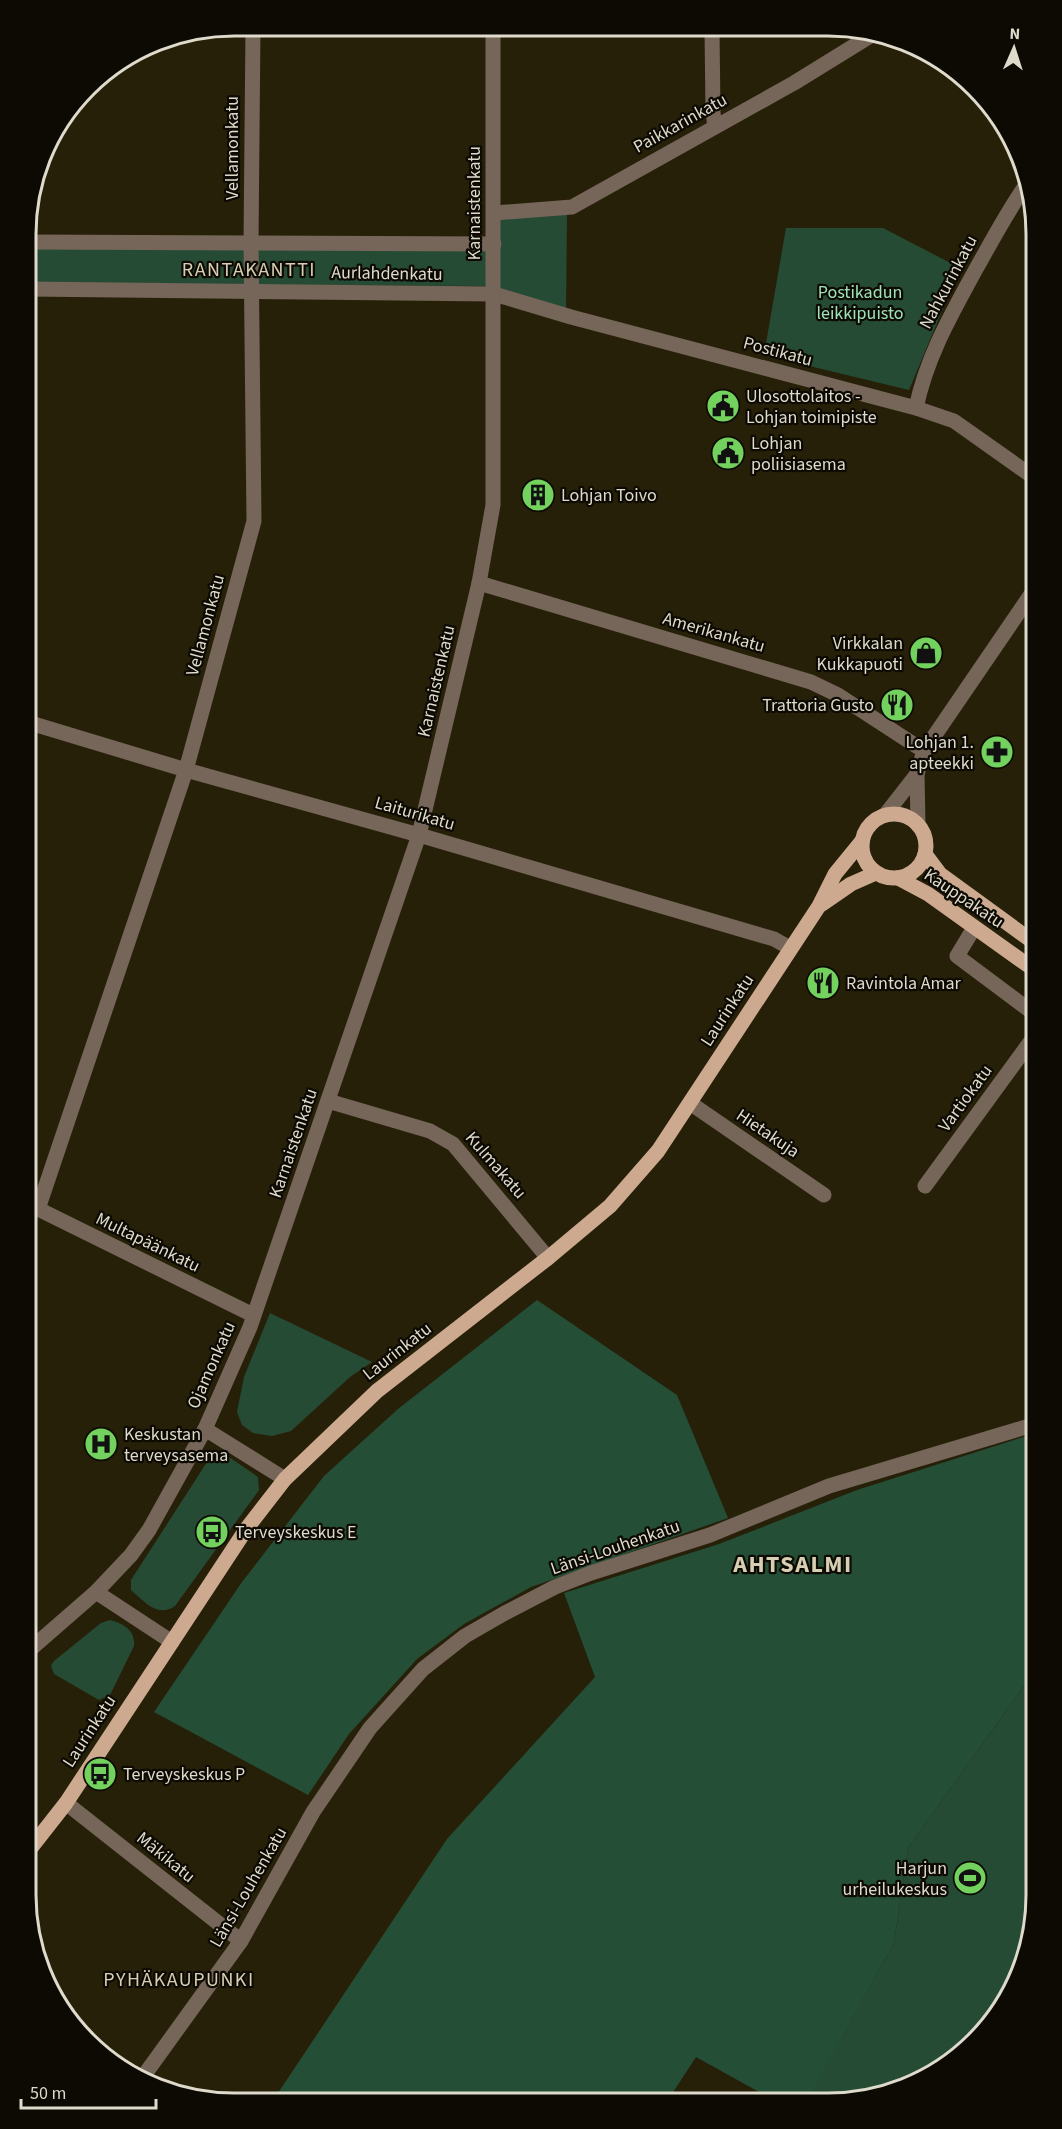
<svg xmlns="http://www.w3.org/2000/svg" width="1062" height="2129" font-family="'Source Sans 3',sans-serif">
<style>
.green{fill:#264b35}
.forest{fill:#244e36}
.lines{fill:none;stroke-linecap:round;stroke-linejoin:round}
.minor{stroke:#766559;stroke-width:15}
.major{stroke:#cda990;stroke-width:15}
.labels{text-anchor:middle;stroke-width:4.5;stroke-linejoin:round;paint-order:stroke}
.street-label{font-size:18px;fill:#dedacc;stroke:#0d0a03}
.park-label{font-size:18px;fill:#9de3b7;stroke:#0d0a03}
.poi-label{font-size:18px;fill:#dedacc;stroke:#0d0a03;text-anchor:start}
.neighbourhood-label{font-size:20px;letter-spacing:1.5px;fill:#d7cfb3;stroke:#0d0a03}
.district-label{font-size:24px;font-weight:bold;letter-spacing:1.5px;fill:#d7cfb3;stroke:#0d0a03}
.rim{fill:none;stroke:#dedacc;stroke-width:3}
</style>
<rect width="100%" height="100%" fill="#272008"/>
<!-- green -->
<g class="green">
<polygon points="567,213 566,310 499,289 498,219"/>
<polygon points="786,228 883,228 960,268 909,390 764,355"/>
<polygon points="27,246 487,249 486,286 27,284"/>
<polygon points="270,1313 372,1362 350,1377 291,1431 272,1436 253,1433 242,1425 237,1412 244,1377"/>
<path d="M221 1456 229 1457 258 1477 259 1490 175 1606C157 1618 145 1602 131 1590V1580L209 1459Z"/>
<path d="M110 1620C124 1624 135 1630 134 1646L110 1695 99 1700 54 1674 51 1666 54 1661 101 1623Z"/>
<polygon points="1036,1669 1036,1909 1021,1974 993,2022 944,2068 895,2093 828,2103 812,2103 807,2100 894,1943 908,1848"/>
</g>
<!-- forest -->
<g class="forest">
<polygon points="537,1300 677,1395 728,1518 531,1587 464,1624 417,1659 349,1734 308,1795 154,1712 242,1582 324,1476 398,1409"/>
<polygon points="1036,1433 1036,1669 908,1848 894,1943 806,2103 779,2103 696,2057 666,2103 272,2102 447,1839 595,1677 564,1593 719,1544 857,1490"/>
</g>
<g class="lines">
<!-- minor -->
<g class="minor">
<polyline points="712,28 713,113 715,126"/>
<polyline points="494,213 572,207 794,83 875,33"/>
<polyline points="27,242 494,244"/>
<polyline points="27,289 494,294 571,317 916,408 954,421 1036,479"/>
<path d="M916 408C927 356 951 315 976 269 993 239 1008 210 1028 182"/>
<polyline points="479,583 811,682 838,695 924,751"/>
<polyline points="27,722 186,770 419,835 774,939 790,948"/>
<polyline points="885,815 917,774"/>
<polyline points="918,825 917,774 924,751 1036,587"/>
<polyline points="974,928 957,956 1036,1015"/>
<polyline points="328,1101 430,1131 453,1144 548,1258"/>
<polyline points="690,1103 824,1195"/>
<polyline points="925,1186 1036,1034"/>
<polyline points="26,1203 253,1315"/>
<polyline points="38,1209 186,770 254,521 251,243 253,26"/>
<polyline points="205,1429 285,1479"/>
<polyline points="96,1592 172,1642"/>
<polyline points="26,1653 96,1592 131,1555 149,1530 205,1429 250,1327 419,835 479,583 493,505 493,27"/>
<polyline points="66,1803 241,1941"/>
<polyline points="140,2081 241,1941 313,1812 370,1728 423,1669 465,1636 505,1613 555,1587 591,1573 710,1535 829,1486 1036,1424"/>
</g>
<!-- major -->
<g class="major">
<circle cx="894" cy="846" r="32"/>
<polyline points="925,854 940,874 1036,944"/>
<polyline points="898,878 928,894 1036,971"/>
<polyline points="822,904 851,884 876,873"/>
<polyline points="26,1854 66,1803 247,1528 285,1479 377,1391 548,1258 610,1206 658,1151 819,906 835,874 862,841"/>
</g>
</g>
<!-- icons -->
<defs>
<symbol id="civic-disc" viewBox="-11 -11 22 22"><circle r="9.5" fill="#73d25d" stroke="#0d0a03"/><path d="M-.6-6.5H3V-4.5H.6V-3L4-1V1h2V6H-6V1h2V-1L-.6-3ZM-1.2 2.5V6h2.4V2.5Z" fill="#111"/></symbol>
<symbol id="building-disc" viewBox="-11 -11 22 22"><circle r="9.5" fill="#73d25d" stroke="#0d0a03"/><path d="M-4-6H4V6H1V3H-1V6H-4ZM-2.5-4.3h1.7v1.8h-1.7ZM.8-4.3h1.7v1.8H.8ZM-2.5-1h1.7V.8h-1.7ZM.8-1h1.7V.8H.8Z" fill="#111"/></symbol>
<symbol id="shop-disc" viewBox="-11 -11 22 22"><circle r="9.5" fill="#73d25d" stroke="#0d0a03"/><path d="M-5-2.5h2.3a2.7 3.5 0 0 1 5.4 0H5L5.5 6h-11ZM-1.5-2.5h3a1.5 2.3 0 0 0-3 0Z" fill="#111"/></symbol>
<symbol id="restaurant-disc" viewBox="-11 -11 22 22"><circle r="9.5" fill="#73d25d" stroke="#0d0a03"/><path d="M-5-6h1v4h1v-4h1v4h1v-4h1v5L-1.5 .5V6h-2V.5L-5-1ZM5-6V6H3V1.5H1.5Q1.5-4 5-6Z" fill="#111"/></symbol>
<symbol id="pharmacy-disc" viewBox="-11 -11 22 22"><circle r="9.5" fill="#73d25d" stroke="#0d0a03"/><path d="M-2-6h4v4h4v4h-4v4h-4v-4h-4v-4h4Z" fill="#111"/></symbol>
<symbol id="hospital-disc" viewBox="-11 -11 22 22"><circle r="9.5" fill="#73d25d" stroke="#0d0a03"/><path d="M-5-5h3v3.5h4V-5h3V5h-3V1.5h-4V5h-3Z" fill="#111"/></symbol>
<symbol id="bus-disc" viewBox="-11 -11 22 22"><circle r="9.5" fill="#73d25d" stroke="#0d0a03"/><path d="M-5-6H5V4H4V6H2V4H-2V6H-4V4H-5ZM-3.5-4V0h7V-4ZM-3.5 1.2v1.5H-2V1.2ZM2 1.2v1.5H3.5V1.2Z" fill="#111"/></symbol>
<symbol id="stadium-disc" viewBox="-11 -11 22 22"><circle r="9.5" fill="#73d25d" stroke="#0d0a03"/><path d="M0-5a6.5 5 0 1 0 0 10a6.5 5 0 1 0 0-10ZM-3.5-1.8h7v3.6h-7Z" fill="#111"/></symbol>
</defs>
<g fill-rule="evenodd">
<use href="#civic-disc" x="704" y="387" width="38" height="38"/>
<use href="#civic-disc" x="709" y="434" width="38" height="38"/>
<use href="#building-disc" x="519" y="476" width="38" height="38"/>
<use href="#shop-disc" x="907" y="634" width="38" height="38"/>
<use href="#restaurant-disc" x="878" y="686" width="38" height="38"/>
<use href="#pharmacy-disc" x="978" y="733" width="38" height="38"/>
<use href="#restaurant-disc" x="804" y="964" width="38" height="38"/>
<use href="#hospital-disc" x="82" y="1425" width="38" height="38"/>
<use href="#bus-disc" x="193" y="1513" width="38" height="38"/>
<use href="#bus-disc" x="81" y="1755" width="38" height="38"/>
<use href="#stadium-disc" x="951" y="1859" width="38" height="38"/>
</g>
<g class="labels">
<!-- street labels -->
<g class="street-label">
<text transform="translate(680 123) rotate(-29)" y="6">Paikkarinkatu</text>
<text transform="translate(232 148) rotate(-90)" y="6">Vellamonkatu</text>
<text transform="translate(474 203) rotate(-90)" y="6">Karnaistenkatu</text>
<text transform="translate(387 273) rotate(1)" y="6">Aurlahdenkatu</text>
<text transform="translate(948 282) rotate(-62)" y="6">Nahkurinkatu</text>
<text transform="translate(778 351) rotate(15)" y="6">Postikatu</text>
<text transform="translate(205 625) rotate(-75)" y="6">Vellamonkatu</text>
<text transform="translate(714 632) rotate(16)" y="6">Amerikankatu</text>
<text transform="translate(436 681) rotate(-77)" y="6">Karnaistenkatu</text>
<text transform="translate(415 813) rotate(16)" y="6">Laiturikatu</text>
<text transform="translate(964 898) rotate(34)" y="6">Kauppakatu</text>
<text transform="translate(727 1010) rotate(-57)" y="6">Laurinkatu</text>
<text transform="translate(965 1098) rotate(-54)" y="6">Vartiokatu</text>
<text transform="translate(768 1133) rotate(34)" y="6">Hietakuja</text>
<text transform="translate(293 1143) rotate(-71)" y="6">Karnaistenkatu</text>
<text transform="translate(496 1165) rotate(49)" y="6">Kulmakatu</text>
<text transform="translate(148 1242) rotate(26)" y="6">Multapäänkatu</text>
<text transform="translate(397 1351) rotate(-38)" y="6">Laurinkatu</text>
<text transform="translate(211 1365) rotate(-66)" y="6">Ojamonkatu</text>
<text transform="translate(615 1547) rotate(-19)" y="6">Länsi-Louhenkatu</text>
<text transform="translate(89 1731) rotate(-57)" y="6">Laurinkatu</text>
<text transform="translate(166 1857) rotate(39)" y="6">Mäkikatu</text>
<text transform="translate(248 1887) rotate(-60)" y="6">Länsi-Louhenkatu</text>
</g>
<!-- park labels -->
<g class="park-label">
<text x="860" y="298">Postikadun<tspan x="860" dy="21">leikkipuisto</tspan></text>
</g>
<!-- poi labels -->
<g class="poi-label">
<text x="746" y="402">Ulosottolaitos -<tspan x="746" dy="21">Lohjan toimipiste</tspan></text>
<text x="751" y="449">Lohjan<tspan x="751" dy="21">poliisiasema</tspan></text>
<text x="561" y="501">Lohjan Toivo</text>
<text x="903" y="649" text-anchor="end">Virkkalan<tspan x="903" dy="21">Kukkapuoti</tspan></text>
<text x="874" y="711" text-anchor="end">Trattoria Gusto</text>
<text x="974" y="748" text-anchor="end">Lohjan 1.<tspan x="974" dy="21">apteekki</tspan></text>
<text x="846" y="989">Ravintola Amar</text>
<text x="124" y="1440">Keskustan<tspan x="124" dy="21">terveysasema</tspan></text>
<text x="235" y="1538">Terveyskeskus E</text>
<text x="123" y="1780">Terveyskeskus P</text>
<text x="947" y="1874" text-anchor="end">Harjun<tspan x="947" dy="21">urheilukeskus</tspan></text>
</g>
<!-- neighbourhood labels -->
<g class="neighbourhood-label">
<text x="249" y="276">RANTAKANTTI</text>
<text x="179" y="1986">PYHÄKAUPUNKI</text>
</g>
<!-- district labels -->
<g class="district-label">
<text x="793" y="1572">AHTSALMI</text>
</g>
</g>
<!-- crop -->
<path d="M0 0H1062V2129H0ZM234 36H828A198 198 0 0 1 1026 234V1895A198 198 0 0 1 828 2093H234A198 198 0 0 1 36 1895V234A198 198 0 0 1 234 36Z" fill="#0d0a03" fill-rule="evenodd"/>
<path class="rim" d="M234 36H828A198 198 0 0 1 1026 234V1895A198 198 0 0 1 828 2093H234A198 198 0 0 1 36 1895V234A198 198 0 0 1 234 36Z"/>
<!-- north arrow -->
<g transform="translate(1014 48) rotate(3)" stroke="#0d0a03" stroke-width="4.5" paint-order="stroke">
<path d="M0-4.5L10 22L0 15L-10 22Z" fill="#dedacc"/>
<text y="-9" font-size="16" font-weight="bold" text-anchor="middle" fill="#dedacc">N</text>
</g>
<!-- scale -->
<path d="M21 2099v9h135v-9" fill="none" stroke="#dedacc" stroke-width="3"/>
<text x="30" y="2099" font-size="18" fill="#dedacc" stroke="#0d0a03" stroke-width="4.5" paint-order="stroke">50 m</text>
</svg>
